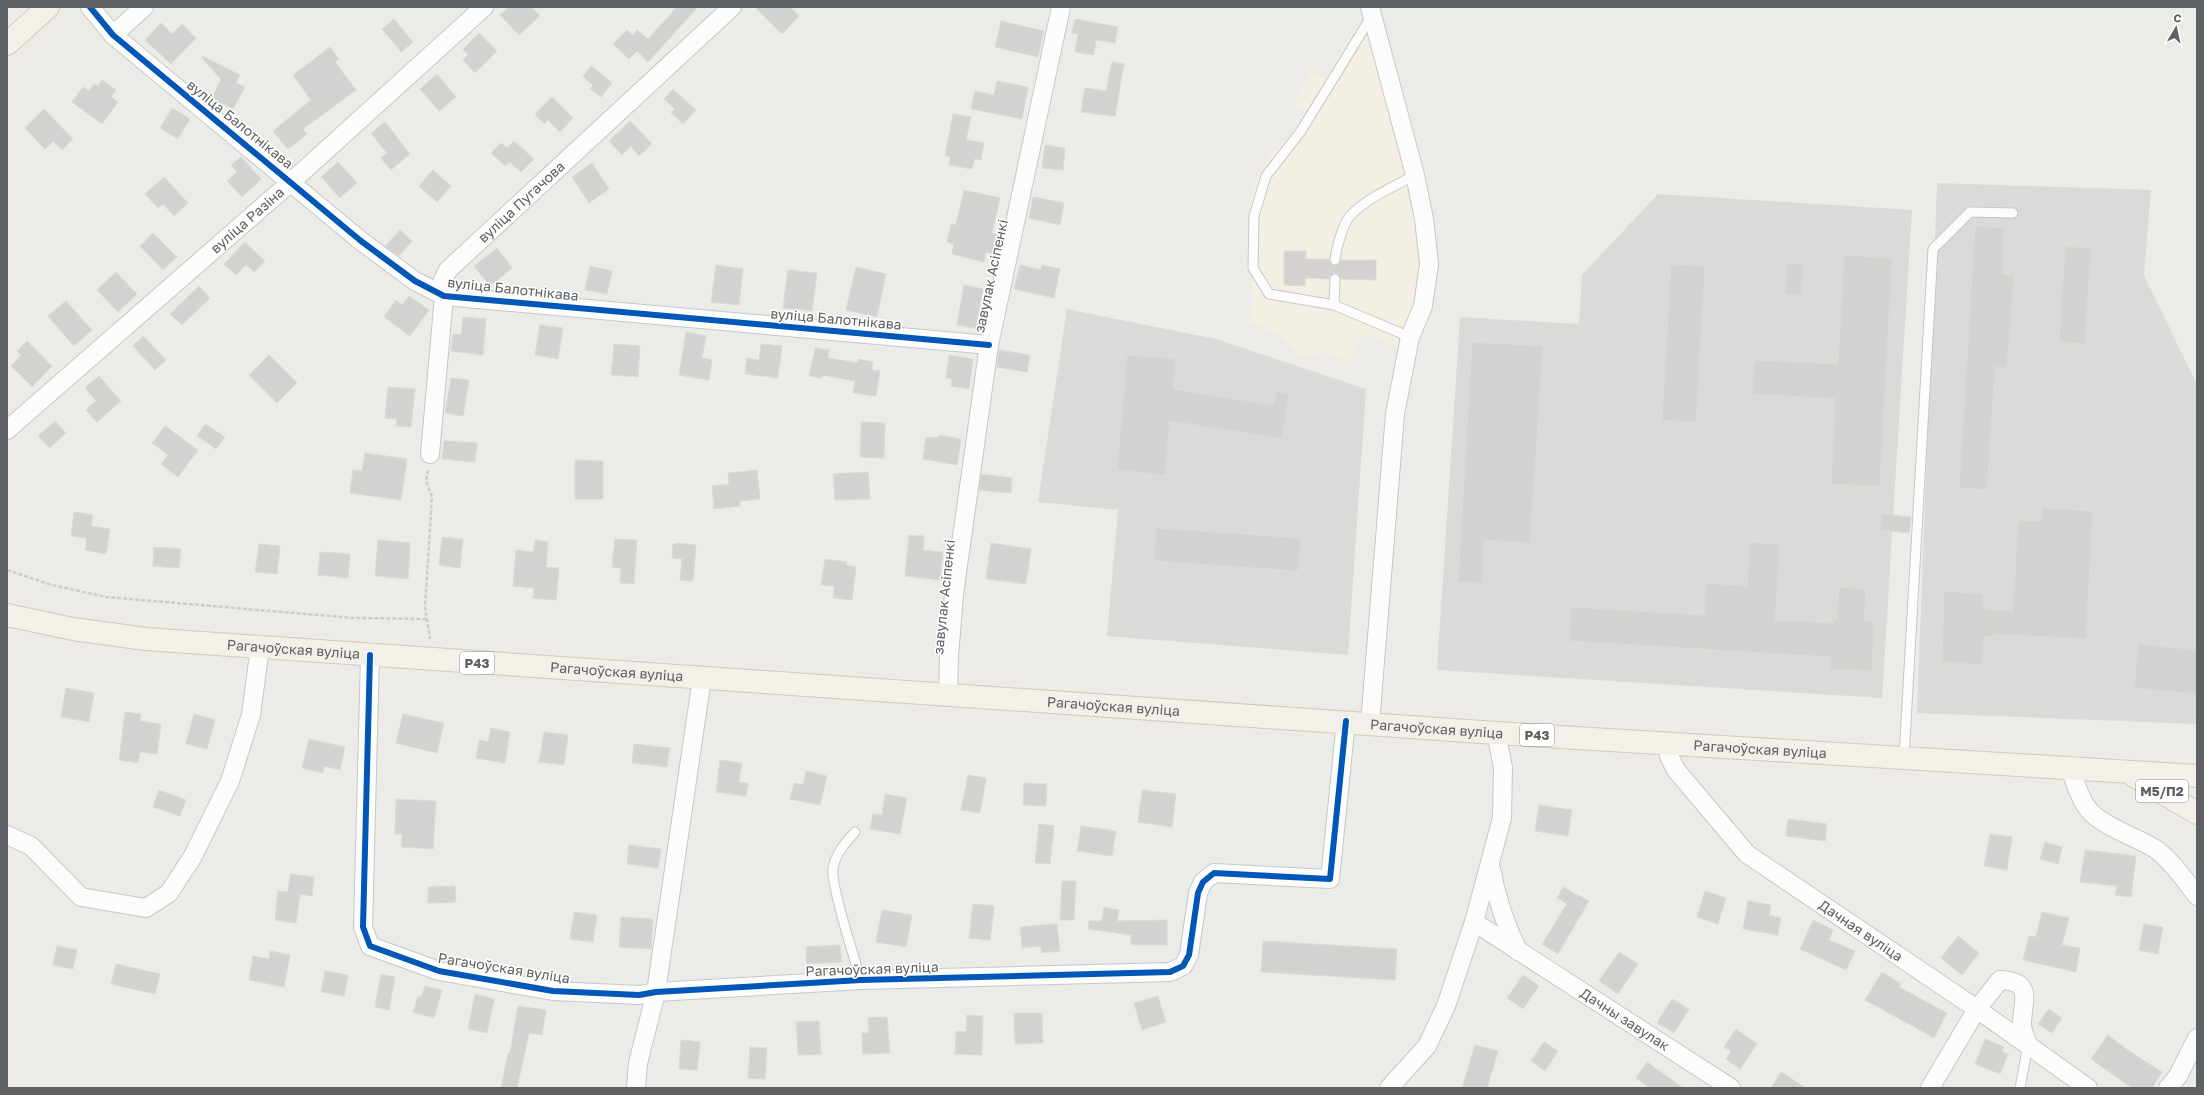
<svg xmlns="http://www.w3.org/2000/svg" width="2204" height="1095" font-family="'Golos Text',sans-serif">
<style>
.commercial{fill:#f4efe3}
.industrial{fill:#dcdad8}
.building{fill:#d3d2d0;stroke:#dcdad7}
.lines{fill:none;stroke-linecap:round;stroke-linejoin:round}
.lane-casing{stroke:#c7c7c7;stroke-width:11}
.street-casing{stroke:#c7c7c7;stroke-width:20}
.primary-casing{stroke:#d1cab9;stroke-width:24}
.path{stroke:#cacdcb;stroke-width:2.5;stroke-dasharray:4 2;stroke-linecap:butt}
.lane{stroke:#fcfcfc;stroke-width:9}
.street{stroke:#fcfcfc;stroke-width:18}
.primary{stroke:#f2f0e9;stroke-width:22}
.cycleway-casing{stroke:#fff;stroke-width:8}
.cycleway{stroke:#0057b8;stroke-width:6}
.labels{text-anchor:middle;stroke-width:3;stroke-linejoin:round;paint-order:stroke}
.shield{fill:#fff;stroke:#8e9092;stroke-width:1}
.shield-label{font-size:13px;font-weight:bold;fill:#5d6064}
.street-label{font-size:14px;fill:#5d6064;stroke:#fff}
</style>
<rect width="100%" height="100%" fill="#ecebe8"/>
<!-- commercial -->
<polygon class="commercial" points="1360,22 1373,54 1389,102 1398,150 1419,224 1420,261 1417,290 1399,349 1373,336 1364,335 1360,339 1349,362 1328,352 1314,356 1301,355 1280,336 1251,321 1252,280 1249,261 1250,202 1257,176 1269,157 1297,128 1308,112 1292,106 1311,71 1325,79"/>
<!-- industrial -->
<g class="industrial">
<polygon points="1937,183 2151,190 2144,275 2197,385 2197,724 1917,713"/>
<polygon points="1658,194 1912,210 1882,698 1437,670 1460,317 1579,324 1582,275"/>
<polygon points="1067,309 1216,339 1366,389 1348,655 1107,636 1118,510 1038,502"/>
</g>
<!-- building -->
<g class="building">
<polygon points="509,7 531,7 540,16 519,35 500,15"/>
<polygon points="677,7 698,7 648,62 637,51 629,59 613,44 627,30 633,35 637,30 648,39"/>
<polygon points="755,7 790,7 799,16 782,34"/>
<polygon points="394,19 413,42 401,52 382,29"/>
<polygon points="1075,19 1118,27 1115,43 1096,40 1094,55 1075,52 1078,34 1072,33"/>
<polygon points="1001,21 1044,31 1038,57 995,47"/>
<polygon points="161,23 172,34 182,24 196,38 171,64 145,40"/>
<polygon points="479,33 497,51 475,73 463,60 468,55 463,49"/>
<polygon points="330,47 339,59 335,62 356,90 303,129 307,134 288,149 273,131 311,100 293,75"/>
<polygon points="202,56 240,75 236,83 245,87 233,109 212,98 221,79 201,57"/>
<polygon points="1112,62 1124,64 1115,116 1081,112 1085,88 1106,91"/>
<polygon points="591,66 612,83 601,97 590,89 593,85 583,77"/>
<polygon points="437,74 456,97 439,111 420,89"/>
<polygon points="102,80 116,90 111,97 118,102 102,124 72,102 83,87 89,91 94,84 98,86"/>
<polygon points="997,81 1028,87 1022,119 971,109 975,91 994,95"/>
<polygon points="673,89 696,110 683,124 671,113 675,109 664,99"/>
<polygon points="552,97 573,118 560,132 548,120 544,124 535,114"/>
<polygon points="172,108 190,119 178,139 160,128"/>
<polygon points="44,109 73,139 62,150 53,141 45,149 25,128"/>
<polygon points="953,114 971,117 966,140 984,143 981,160 974,159 972,169 949,165 950,157 945,156"/>
<polygon points="630,121 652,144 639,156 631,146 622,155 609,141"/>
<polygon points="385,122 410,154 391,170 381,158 387,153 371,133"/>
<polygon points="514,141 534,159 521,172 510,162 505,166 491,153 501,143 507,148"/>
<polygon points="1045,145 1065,148 1063,170 1042,168"/>
<polygon points="241,157 261,179 242,197 227,181 237,172 231,165"/>
<polygon points="338,162 357,183 340,198 321,177"/>
<polygon points="592,163 609,189 589,203 572,177"/>
<polygon points="433,170 451,186 437,202 419,186"/>
<polygon points="164,177 188,203 174,216 163,204 158,208 145,194"/>
<polygon points="964,190 1000,198 992,233 998,235 993,254 986,252 984,262 952,254 954,244 947,242 951,224 956,225"/>
<polygon points="1033,197 1064,203 1060,225 1029,218"/>
<polygon points="1975,226 2004,228 2002,274 2014,275 2007,368 1995,367 1987,490 1959,488"/>
<polygon points="400,230 412,241 399,256 385,246"/>
<polygon points="153,233 177,257 163,270 140,246"/>
<polygon points="245,242 265,261 254,272 246,265 236,275 224,264"/>
<polygon points="2065,246 2091,248 2085,344 2059,342"/>
<polygon points="497,248 512,268 490,286 474,266"/>
<polygon points="1284,251 1306,251 1306,259 1329,259 1331,264 1335,266 1339,264 1341,260 1376,260 1376,280 1341,279 1338,274 1335,273 1330,276 1329,279 1305,278 1305,286 1284,285"/>
<polygon points="1844,255 1892,258 1880,486 1831,484 1835,399 1752,394 1754,360 1838,364"/>
<polygon points="1787,263 1803,264 1801,296 1785,295"/>
<polygon points="1671,264 1705,266 1696,422 1662,420"/>
<polygon points="716,265 743,269 739,305 711,302"/>
<polygon points="1020,265 1041,270 1042,265 1060,269 1054,298 1014,289"/>
<polygon points="590,266 612,271 607,294 585,290"/>
<polygon points="856,267 886,274 877,317 846,310"/>
<polygon points="788,270 817,273 812,311 783,308"/>
<polygon points="116,272 137,294 118,312 97,290"/>
<polygon points="964,285 983,289 976,328 957,325"/>
<polygon points="199,286 210,298 182,325 170,314"/>
<polygon points="409,296 429,310 410,336 384,317 396,300 402,305"/>
<polygon points="66,301 92,330 74,346 48,316"/>
<polygon points="463,317 486,319 483,355 451,351 453,334 461,335"/>
<polygon points="540,325 563,328 558,359 535,355"/>
<polygon points="686,332 706,336 702,358 712,360 709,380 679,375"/>
<polygon points="143,336 166,360 155,370 133,346"/>
<polygon points="27,341 52,366 32,387 11,366 21,355 17,351"/>
<polygon points="1472,342 1543,346 1530,543 1484,540 1482,583 1458,582"/>
<polygon points="614,344 640,346 638,377 611,375"/>
<polygon points="761,344 782,346 778,378 745,374 747,358 759,360"/>
<polygon points="815,348 829,350 828,358 858,363 858,359 873,362 872,370 880,371 876,396 853,393 855,381 823,375 822,378 809,376"/>
<polygon points="999,350 1030,355 1027,372 997,367"/>
<polygon points="269,355 297,383 277,403 249,375"/>
<polygon points="949,355 973,359 969,389 951,386 952,379 946,378"/>
<polygon points="1127,355 1176,359 1173,389 1274,405 1276,392 1289,394 1282,439 1170,421 1165,475 1117,470"/>
<polygon points="99,376 121,401 97,422 86,410 96,401 85,388"/>
<polygon points="451,378 469,380 463,416 445,413"/>
<polygon points="388,387 415,389 411,427 396,426 397,419 385,418"/>
<polygon points="55,421 66,433 50,448 38,436"/>
<polygon points="861,422 885,423 884,458 860,457"/>
<polygon points="205,424 225,437 216,449 197,436"/>
<polygon points="165,426 198,450 178,477 161,464 168,455 152,443"/>
<polygon points="939,435 961,439 957,465 923,459 926,437 938,438"/>
<polygon points="444,441 477,443 475,462 442,459"/>
<polygon points="365,453 407,459 401,500 350,493 353,470 362,471"/>
<polygon points="575,460 603,461 603,499 575,499"/>
<polygon points="757,470 760,499 740,501 740,506 714,509 712,486 729,484 728,473"/>
<polygon points="868,472 870,499 835,500 833,474"/>
<polygon points="981,474 1012,478 1011,493 979,490"/>
<polygon points="2042,508 2093,511 2086,639 1993,634 1993,637 1984,636 1982,665 1942,662 1944,591 1984,594 1983,609 2013,611 2018,520 2041,521"/>
<polygon points="74,512 93,515 91,526 110,529 106,554 85,550 87,538 71,536"/>
<polygon points="1882,514 1911,517 1909,533 1880,530"/>
<polygon points="1156,528 1301,538 1298,571 1154,561"/>
<polygon points="909,535 924,536 923,550 943,552 940,580 905,576"/>
<polygon points="442,537 463,539 460,568 439,565"/>
<polygon points="615,539 637,540 634,584 620,583 621,568 612,567"/>
<polygon points="378,540 410,543 408,579 375,576"/>
<polygon points="535,540 548,542 546,567 559,568 556,600 533,598 534,588 513,586 516,550 533,552"/>
<polygon points="1750,542 1780,544 1775,620 1833,623 1833,619 1837,619 1839,587 1866,589 1864,620 1874,621 1872,671 1830,669 1831,657 1569,641 1571,607 1704,615 1706,583 1747,586"/>
<polygon points="678,543 696,545 693,581 680,580 682,559 672,558 673,544"/>
<polygon points="991,543 1031,549 1026,584 986,579"/>
<polygon points="259,544 280,546 277,574 255,572"/>
<polygon points="154,547 181,549 179,568 153,566"/>
<polygon points="320,552 350,554 348,578 318,575"/>
<polygon points="825,559 847,562 846,565 856,567 852,600 833,598 834,586 821,585"/>
<polygon points="2138,644 2197,650 2197,694 2134,688"/>
<polygon points="66,688 94,693 89,722 61,717"/>
<polygon points="125,712 141,714 140,721 161,724 157,754 140,752 138,763 119,760"/>
<polygon points="194,714 215,720 207,749 186,744"/>
<polygon points="403,714 444,723 437,753 396,743"/>
<polygon points="491,728 510,732 505,763 476,758 479,740 488,742"/>
<polygon points="544,732 568,735 564,765 539,762"/>
<polygon points="309,739 345,747 340,770 324,766 323,773 302,768"/>
<polygon points="634,744 670,748 667,767 632,763"/>
<polygon points="720,760 742,763 739,782 748,783 746,796 716,792"/>
<polygon points="806,771 827,776 820,805 790,799 794,783 803,785"/>
<polygon points="968,775 986,778 980,813 961,810"/>
<polygon points="1024,783 1047,784 1046,806 1023,805"/>
<polygon points="159,790 186,800 180,816 153,807"/>
<polygon points="1142,790 1176,794 1172,827 1138,822"/>
<polygon points="885,794 907,798 900,834 870,829 873,814 882,815"/>
<polygon points="396,799 436,801 433,849 401,847 402,834 395,834"/>
<polygon points="1539,805 1572,810 1568,836 1535,831"/>
<polygon points="1788,819 1827,824 1825,841 1786,836"/>
<polygon points="1039,824 1054,826 1050,864 1035,863"/>
<polygon points="1081,826 1116,831 1112,856 1077,851"/>
<polygon points="1990,834 2012,837 2007,870 1984,866"/>
<polygon points="2045,842 2062,847 2058,864 2040,859"/>
<polygon points="629,845 661,849 658,868 627,864"/>
<polygon points="2085,850 2136,856 2131,897 2115,895 2117,886 2080,882"/>
<polygon points="290,874 314,877 312,896 300,894 296,923 275,920 278,891 288,892"/>
<polygon points="1062,881 1076,881 1074,920 1060,920"/>
<polygon points="455,886 456,902 428,903 428,887"/>
<polygon points="1563,887 1589,901 1558,954 1542,944 1567,904 1557,898"/>
<polygon points="1705,891 1726,898 1718,924 1697,917"/>
<polygon points="1748,901 1771,905 1769,915 1781,918 1778,935 1743,929"/>
<polygon points="973,904 994,906 990,940 969,938"/>
<polygon points="1104,907 1119,910 1117,921 1167,920 1167,945 1131,945 1131,935 1088,929 1089,921 1102,921"/>
<polygon points="882,910 912,915 906,947 876,942"/>
<polygon points="574,912 597,915 593,942 570,939"/>
<polygon points="2042,912 2069,918 2062,945 2080,948 2076,972 2023,960 2029,936 2036,937"/>
<polygon points="621,917 653,919 651,949 619,947"/>
<polygon points="1813,920 1833,930 1829,940 1855,951 1846,970 1800,949"/>
<polygon points="1057,924 1060,951 1041,953 1041,946 1022,948 1020,927"/>
<polygon points="2144,924 2163,927 2158,954 2139,950"/>
<polygon points="1958,936 1979,953 1962,975 1941,958"/>
<polygon points="1263,941 1397,949 1395,980 1261,972"/>
<polygon points="840,945 842,962 807,964 806,947"/>
<polygon points="57,946 77,950 73,969 53,965"/>
<polygon points="270,951 290,955 284,987 249,980 253,956 269,959"/>
<polygon points="1619,952 1638,964 1618,994 1599,981"/>
<polygon points="116,964 160,974 155,994 111,984"/>
<polygon points="325,971 348,975 344,996 321,992"/>
<polygon points="1882,972 1901,984 1899,987 1947,1013 1934,1038 1865,1000"/>
<polygon points="381,974 395,977 389,1010 375,1007"/>
<polygon points="1523,975 1539,986 1523,1009 1507,998"/>
<polygon points="425,986 442,990 434,1018 413,1012 418,996 421,997"/>
<polygon points="475,994 494,999 487,1033 468,1029"/>
<polygon points="1158,996 1166,1022 1142,1030 1134,1003"/>
<polygon points="1672,999 1689,1009 1674,1033 1657,1023"/>
<polygon points="518,1006 546,1010 542,1035 529,1033 517,1088 501,1088 508,1053 510,1053"/>
<polygon points="2049,1009 2062,1018 2052,1033 2038,1024"/>
<polygon points="1014,1013 1042,1013 1043,1043 1015,1044"/>
<polygon points="967,1015 983,1016 982,1055 955,1054 956,1031 966,1032"/>
<polygon points="887,1017 890,1053 863,1054 862,1033 869,1033 868,1018"/>
<polygon points="819,1021 821,1054 798,1055 796,1022"/>
<polygon points="1736,1029 1757,1044 1740,1069 1726,1059 1731,1051 1724,1047"/>
<polygon points="2108,1035 2126,1049 2162,1072 2152,1088 2132,1088 2091,1059"/>
<polygon points="1985,1039 2004,1047 2002,1052 2008,1054 2000,1074 1975,1064"/>
<polygon points="681,1040 700,1042 697,1070 679,1069"/>
<polygon points="1544,1042 1558,1051 1545,1071 1531,1061"/>
<polygon points="1475,1045 1498,1051 1487,1088 1462,1088"/>
<polygon points="750,1047 767,1048 765,1079 748,1078"/>
<polygon points="1647,1062 1683,1088 1650,1088 1636,1078"/>
<polygon points="1781,1072 1806,1088 1771,1088"/>
</g>
<g class="lines">
<defs>
<g id="lane">
<path d="M1335 260C1336 249 1343 224 1350 216 1367 198 1393 187 1415 175"/>
<polyline points="1335,279 1334,305 1410,337"/>
<polyline points="1334,305 1269,294 1253,268 1254,216 1266,176 1301,131 1371,17"/>
<polyline points="1904,757 1933,249 1970,212 2013,213"/>
<path d="M855 832C846 842 836 853 833 868 830 882 855 961 861 980"/>
<polyline points="2020,1088 2028,1045"/>
</g>
<g id="street">
<polyline points="90,7 113,35 361,241 415,281 444,296 989,345"/>
<polyline points="1370,7 1415,175 1424,219 1429,264 1423,306 1410,337 1395,414 1370,724"/>
<polyline points="113,35 144,7"/>
<path id="s1" d="M7 430 291 182 484 7"/>
<path id="s2" d="M430 454 444 296 443 280 448 270 732 7"/>
<polyline points="370,655 363,927 370,946 439,971 553,991 639,995 656,992 861,980 1170,972 1183,966 1189,955 1198,893 1203,882 1214,873 1330,879 1346,721"/>
<polyline points="948,695 949,656 954,594 989,345 1061,7"/>
<path id="s3" d="M1496 733 1503 767 1502 818 1474 922 1731 1088"/>
<path id="s4" d="M1667 742 1669 756 1676 770 1747 854 1977 1009 2088 1088"/>
<path d="M2070 768C2076 784 2081 805 2095 816 2113 831 2137 837 2157 850 2173 863 2185 880 2197 896"/>
<polyline points="7,835 31,846 81,897 146,908 169,893 193,856 230,781 251,715 260,647"/>
<path d="M1491 868C1496 897 1505 924 1518 951"/>
<polyline points="636,1088 638,1063 656,992 702,678"/>
<polyline points="1389,1088 1427,1046 1446,1006 1474,922"/>
<path d="M1930 1088 1977 1009 2000 980C2035 981 2022 1002 2022 1024 2022 1031 2026 1039 2028 1045"/>
<polyline points="2168,1088 2178,1076 2197,1038"/>
</g>
<g id="primary">
<polyline points="7,44 48,7"/>
<path id="s5" d="M7 615 73 629 146 639 1496 733 2197 776"/>
<polyline points="2134,776 2197,813"/>
</g>
</defs>
<!-- lane casing -->
<use href="#lane" class="lane-casing"/>
<!-- street casing -->
<use href="#street" class="street-casing"/>
<!-- primary casing -->
<use href="#primary" class="primary-casing"/>
<!-- path -->
<g class="path">
<polyline points="428,470 426,481 432,497 425,607 430,639"/>
<polyline points="7,570 52,585 106,597 353,618 428,619"/>
</g>
<!-- lane -->
<use href="#lane" class="lane"/>
<!-- street -->
<use href="#street" class="street"/>
<!-- primary -->
<use href="#primary" class="primary"/>
<defs>
<g id="cycleway">
<polyline points="90,7 113,35 361,241 415,281 444,296 989,345"/>
<polyline points="370,655 363,927 370,946 439,971 553,991 639,995 656,992 861,980 1170,972 1183,966 1189,955 1198,893 1203,882 1214,873 1330,879 1346,721"/>
</g>
</defs>
<!-- cycleway casing -->
<use href="#cycleway" class="cycleway-casing"/>
<!-- cycleway -->
<use href="#cycleway" class="cycleway"/>
</g>
<g class="labels">
<!-- shield labels -->
<g class="shield">
<rect x="460" y="652" width="34" height="22" rx="3"/>
<rect x="1520" y="724" width="34" height="22" rx="3"/>
<rect x="2136" y="780" width="52" height="22" rx="3"/>
</g>
<g class="shield-label">
<text x="477" y="668">Р43</text>
<text x="1537" y="740">Р43</text>
<text x="2162" y="796">М5/П2</text>
</g>
<!-- street labels -->
<g class="street-label">
<text transform="translate(240 124) rotate(39)" y="5">вуліца Балотнікава</text>
<text dy="5" stroke="none"><textPath href="#s2" startOffset="286">вуліца Пугачова</textPath></text>
<text dy="5" stroke="none"><textPath href="#s1" startOffset="319">вуліца Разіна</textPath></text>
<text transform="translate(991 276) rotate(-78)" y="5">завулак Асіпенкі</text>
<text transform="translate(513 289) rotate(6)" y="5">вуліца Балотнікава</text>
<text transform="translate(836 319) rotate(5)" y="5">вуліца Балотнікава</text>
<text transform="translate(944 597) rotate(-84)" y="5">завулак Асіпенкі</text>
<text dy="5" stroke="none"><textPath href="#s5" startOffset="289">Рагачоўская вуліца</textPath></text>
<text dy="5" stroke="none"><textPath href="#s5" startOffset="613">Рагачоўская вуліца</textPath></text>
<text dy="5" stroke="none"><textPath href="#s5" startOffset="1111">Рагачоўская вуліца</textPath></text>
<text dy="5" stroke="none"><textPath href="#s5" startOffset="1435">Рагачоўская вуліца</textPath></text>
<text dy="5" stroke="none"><textPath href="#s5" startOffset="1759">Рагачоўская вуліца</textPath></text>
<text dy="5" stroke="none"><textPath href="#s4" startOffset="277">Дачная вуліца</textPath></text>
<text transform="translate(504 968) rotate(9)" y="5">Рагачоўская вуліца</text>
<text transform="translate(872 969) rotate(-2)" y="5">Рагачоўская вуліца</text>
<text dy="5" stroke="none"><textPath href="#s3" startOffset="373">Дачны завулак</textPath></text>
</g>
</g>
<!-- border -->
<rect width="2204" height="1095" fill="none" stroke="#5d6064" stroke-width="16"/>
<!-- north arrow -->
<g transform="translate(2176 28) rotate(9)" stroke="#ffffff" stroke-width="3" paint-order="stroke">
<path d="M0-3L7 15L0 10L-7 15Z" fill="#5d6064"/>
<text y="-6" font-size="11" font-weight="bold" text-anchor="middle" fill="#5d6064">С</text>
</g>
</svg>
